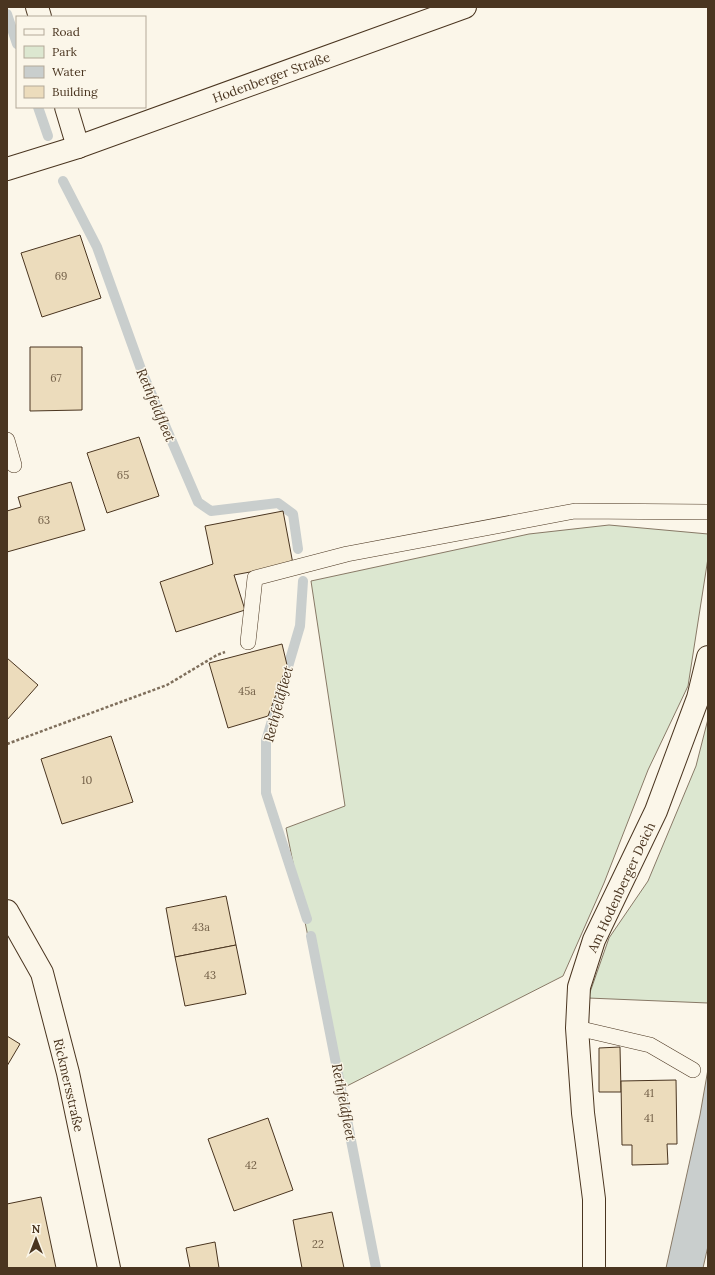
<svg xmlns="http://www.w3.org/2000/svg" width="715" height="1275" font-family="Lora,serif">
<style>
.green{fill:#dce7d0;stroke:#887966}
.water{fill:#c9cecd;stroke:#887966}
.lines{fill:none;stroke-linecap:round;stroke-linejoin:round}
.stream{stroke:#c9cecd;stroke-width:10}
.building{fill:#ecdcbc;stroke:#4a3520}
.service-casing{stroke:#4a3520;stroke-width:16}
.minor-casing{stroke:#4a3520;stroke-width:24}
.path{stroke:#7f6f5c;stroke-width:2.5;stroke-dasharray:3 2;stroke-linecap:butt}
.service{stroke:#fbf6e9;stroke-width:15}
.minor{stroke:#fbf6e9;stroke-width:22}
.labels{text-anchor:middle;stroke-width:3;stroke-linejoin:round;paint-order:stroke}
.number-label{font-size:11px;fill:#725f47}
.street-label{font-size:13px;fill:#4a3520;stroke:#fbf6e9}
.water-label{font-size:14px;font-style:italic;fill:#4a3520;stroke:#fbf6e9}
</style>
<rect width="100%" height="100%" fill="#fbf6e9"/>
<!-- green -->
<g class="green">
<polygon points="609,525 708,534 708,558 688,686 648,770 604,883 563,976 339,1090 286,828 345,806 311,581 529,534"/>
<polygon points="708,719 708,1003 588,998 609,938 648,881 696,766"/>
</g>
<!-- water -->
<polygon class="water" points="708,1069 708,1246 703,1268 666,1268 700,1115"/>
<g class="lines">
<!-- stream -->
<g class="stream">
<polyline points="7,14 17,44"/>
<polyline points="38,107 48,136"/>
<polyline points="63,181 97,247 142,372 198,502 211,511 278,503 293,514 298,549"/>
<polyline points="303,581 300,626 266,741 266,793 307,919"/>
<polyline points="311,936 376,1268"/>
</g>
</g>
<!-- building -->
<g class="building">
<polygon points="80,235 101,298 42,317 21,253"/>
<polygon points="30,347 82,347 82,410 30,411"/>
<polygon points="139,437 159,496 107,513 87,453"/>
<polygon points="71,482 85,530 7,552 7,511 21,507 18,497"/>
<polygon points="283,511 293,564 234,575 245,610 176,632 160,582 213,564 205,526"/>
<polygon points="282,644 287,665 268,716 228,728 209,663"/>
<polygon points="7,658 38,685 7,720"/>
<polygon points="111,736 133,802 62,824 41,759"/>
<polygon points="226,896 236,945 175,957 166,908"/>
<polygon points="236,945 246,994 185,1006 175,957"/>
<polygon points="7,1036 20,1044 7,1066"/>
<polygon points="620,1047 621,1092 599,1092 599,1048"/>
<polygon points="676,1080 677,1144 667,1144 668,1164 632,1165 632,1145 622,1145 621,1081"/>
<polygon points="268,1118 293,1190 234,1211 208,1139"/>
<polygon points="41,1197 56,1268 7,1268 7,1204"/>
<polygon points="332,1212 344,1268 302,1268 293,1220"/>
<polygon points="215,1242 219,1268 190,1268 186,1248"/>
</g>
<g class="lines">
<defs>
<g id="service">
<polyline points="7,440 14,465"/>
<polyline points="248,642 255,578 347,554 575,511 708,512"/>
<polyline points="577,1028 650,1045 693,1070"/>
</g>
<g id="minor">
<polyline points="37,7 40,17"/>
<polyline points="66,107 78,147"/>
<polyline points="7,169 78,147 465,7"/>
<polyline points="7,911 42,973 68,1073 109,1268"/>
<polyline points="594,1268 594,1199 583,1113 577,1028 579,987 594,940 656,811 698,698 708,657"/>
</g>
</defs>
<!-- service casing -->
<use href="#service" class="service-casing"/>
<!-- minor casing -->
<use href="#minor" class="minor-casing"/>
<!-- path -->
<polyline class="path" points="7,744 167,685 217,655 225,652"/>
<!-- service -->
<use href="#service" class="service"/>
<!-- minor -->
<use href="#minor" class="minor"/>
</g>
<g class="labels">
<!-- number labels -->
<g class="number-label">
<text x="61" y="280">69</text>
<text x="56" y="382">67</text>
<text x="123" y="479">65</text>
<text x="44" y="524">63</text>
<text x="247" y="695">45a</text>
<text x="87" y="784">10</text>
<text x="201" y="931">43a</text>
<text x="210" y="979">43</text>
<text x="649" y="1097">41</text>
<text x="649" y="1122">41</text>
<text x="251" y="1169">42</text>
<text x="318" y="1248">22</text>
</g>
<!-- street labels -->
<g class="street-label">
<text transform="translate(271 77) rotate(-20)" y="5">Hodenberger Straße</text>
<text transform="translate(621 887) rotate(-65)" y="5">Am Hodenberger Deich</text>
<text transform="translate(69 1085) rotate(77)" y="5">Rickmersstraße</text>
</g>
<!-- water labels -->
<g class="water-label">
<text transform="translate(156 405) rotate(67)" y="5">Rethfeldfleet</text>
<text transform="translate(278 704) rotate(-75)" y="5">Rethfeldfleet</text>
<text transform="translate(344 1102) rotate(79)" y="5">Rethfeldfleet</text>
</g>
</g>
<!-- border -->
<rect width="715" height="1275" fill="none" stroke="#4a3520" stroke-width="16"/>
<!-- legend -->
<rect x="16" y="16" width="130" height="92" fill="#fbf6e9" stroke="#b4a999"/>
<rect x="24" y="29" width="20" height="6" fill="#fbf6e9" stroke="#b4a999"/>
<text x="52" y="36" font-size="12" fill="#4a3520">Road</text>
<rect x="24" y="46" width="20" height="12" fill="#dce7d0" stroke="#b4a999"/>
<text x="52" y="56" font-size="12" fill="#4a3520">Park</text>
<rect x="24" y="66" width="20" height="12" fill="#c9cecd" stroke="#b4a999"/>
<text x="52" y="76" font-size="12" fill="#4a3520">Water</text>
<rect x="24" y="86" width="20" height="12" fill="#ecdcbc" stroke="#b4a999"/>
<text x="52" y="96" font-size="12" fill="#4a3520">Building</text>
<!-- north arrow -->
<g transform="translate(36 1239)" stroke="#fbf6e9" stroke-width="3" paint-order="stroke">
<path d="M0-3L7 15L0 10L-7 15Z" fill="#4a3520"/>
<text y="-6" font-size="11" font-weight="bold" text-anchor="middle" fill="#4a3520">N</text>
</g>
</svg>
